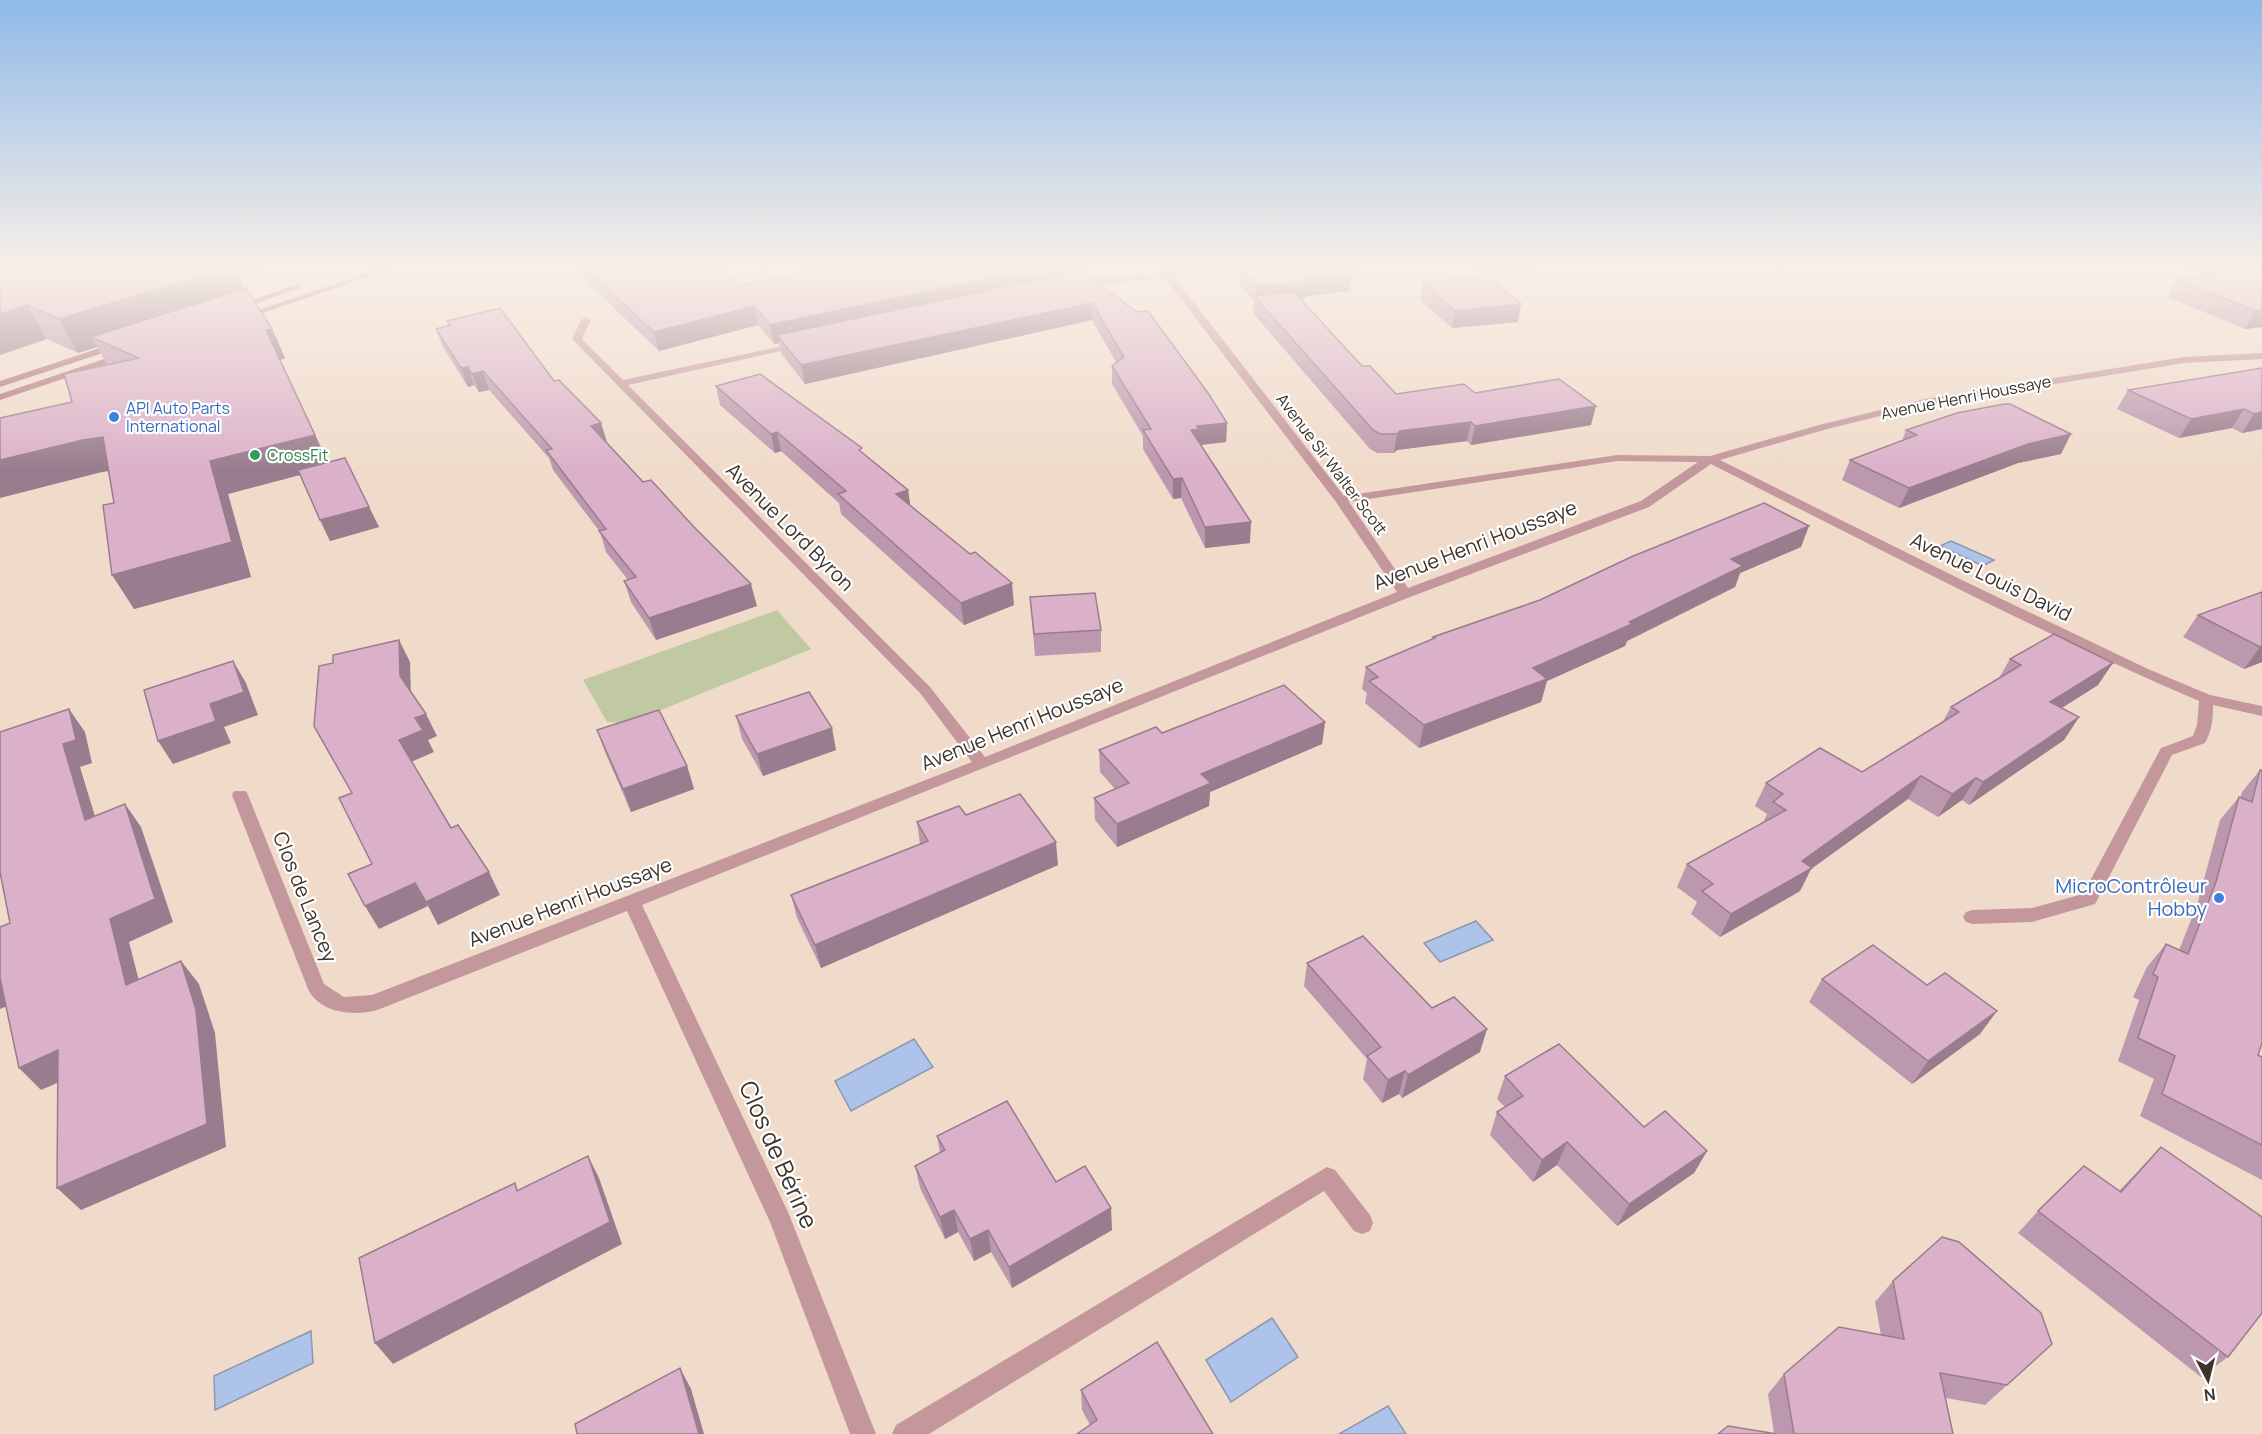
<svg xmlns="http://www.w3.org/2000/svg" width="2262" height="1434" font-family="Manrope,sans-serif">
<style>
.green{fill:#c0c9a1}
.water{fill:#adc3e9;stroke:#8b98b1;stroke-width:1.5}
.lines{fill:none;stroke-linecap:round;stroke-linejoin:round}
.lane{fill:#c3979c;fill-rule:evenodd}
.street{fill:#c3979c;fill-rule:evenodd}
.secondary{fill:#b2737c;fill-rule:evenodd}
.wall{fill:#bc98ae}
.shaded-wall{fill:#997c8d}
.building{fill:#dbb1ca;stroke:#997c8d;stroke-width:1.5}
.shop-dot{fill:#3f7fe0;stroke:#fff;stroke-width:2}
.leisure-dot{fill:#2e9e5b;stroke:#fff;stroke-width:2}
.labels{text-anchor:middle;stroke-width:4.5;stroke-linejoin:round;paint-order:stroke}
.far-street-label{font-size:16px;fill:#3c342d;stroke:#fff}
.far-shop-label{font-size:16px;fill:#366cbe;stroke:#fff;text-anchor:start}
.far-leisure-label{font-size:16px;fill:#27864d;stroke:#fff;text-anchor:start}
.street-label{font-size:20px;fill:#3c342d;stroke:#fff}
.shop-label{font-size:20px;fill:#366cbe;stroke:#fff;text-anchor:end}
.near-street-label{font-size:24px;fill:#3c342d;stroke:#fff}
</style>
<rect width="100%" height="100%" fill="#f0dbca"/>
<!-- green -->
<polygon class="green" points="777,610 811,649 629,723 607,722 583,680"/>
<!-- water -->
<g class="water">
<polygon points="1951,541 1994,560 1983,566 1940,546"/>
<polygon points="1476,921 1493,940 1440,962 1424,943"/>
<polygon points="914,1039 933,1067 851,1111 835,1081"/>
<polygon points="1272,1318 1298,1357 1231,1402 1206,1360"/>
<polygon points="311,1331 313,1363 215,1410 214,1376"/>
<polygon points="1388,1406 1406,1434 1339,1434"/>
</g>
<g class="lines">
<!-- lane -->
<polygon class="lane" points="1327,1167 1335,1170 1370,1215 1373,1223 1370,1231 1362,1234 1354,1231 1324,1191 929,1434 892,1434 896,1425"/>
<!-- street -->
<g class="street">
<path d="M1160 270H1168L1170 272 1226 270 1222 273 1174 277 1344 496 1617 455 1710 456 1819 425 1925 399 2184 357 2262 353V359L2184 363 1925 405 1827 429 1720 460 1964 581 2148 669 2210 695 2262 706V716L2213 705C2213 719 2212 730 2205 743L2172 755 2095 904 2032 922 1972 924 1966 922 1963 917 1966 912 1972 910 2032 908 2083 894 2161 748 2193 736 2197 725 2199 701C2033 630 1872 545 1711 464L1649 507 1410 597 642 905 788 1212 876 1434H850L770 1222 627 911 380 1009C356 1017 320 1014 308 989L232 795 234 791H246L248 795 324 984 344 997 372 995 972 762 920 693 574 341 572 339 581 320 586 317 591 320 582 339 623 380 802 342 804 344 799 347 628 385 930 687 985 757 1397 592 1336 502 1165 278 1075 286 1071 283 1075 280 1162 273ZM1617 461 1698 462 1641 501 1408 588 1349 502Z"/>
<polygon points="1476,270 1533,270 1513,275 1480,273"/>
</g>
<!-- secondary -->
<g class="secondary">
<polygon points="377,270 388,270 245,319 237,317"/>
<polygon points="295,285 302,287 238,310 230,308"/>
<polygon points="118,342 123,345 121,347 0,387 0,381"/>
<polygon points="122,353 127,356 125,358 0,400 0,394"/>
</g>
</g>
<!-- wall -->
<g class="wall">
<polygon points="0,270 266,270 239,278 243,289 272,329 285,358 280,360 328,462 369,507 379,527 330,541 300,475 228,494 251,577 134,609 108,471 102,472 72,402 107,365 97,347 78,353 47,339"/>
<polygon points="576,270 699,270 741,285 819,270 1070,270 1070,273 1227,423 1226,442 1201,445 1250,543 1205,548 1181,498 1173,499 1143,449 1143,436 1112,384 1112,366 1116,362 1092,320 805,384 781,353 779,343 774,344 758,325 659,351 577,273"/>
<polygon points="1228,270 1352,270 1350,291 1306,296 1305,299 1300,299 1362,366 1396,394 1475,393 1591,425 1471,445 1467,441 1397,450 1394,453 1377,453 1370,449 1253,313 1254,301"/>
<polygon points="2187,270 2262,270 2262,327 2245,329 2168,297 2177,280 2205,277"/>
<polygon points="1423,283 1518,322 1452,328 1420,300"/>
<polygon points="447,321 554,381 607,442 757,606 656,640 631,602 624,581 628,580 606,552 600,532 553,470 549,458 489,390 479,392 474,385 468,387 443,347 436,329 449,326"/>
<polygon points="2262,368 2262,429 2242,433 2232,428 2179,438 2117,409 2128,390"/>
<polygon points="716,386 863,453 908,490 910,506 1014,605 964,625 841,514 839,503 781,451 775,453 720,405"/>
<polygon points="1906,430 2061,454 2018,463 1899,508 1842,480 1850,460 1902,441"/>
<polygon points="1801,547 1740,573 1735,587 1627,641 1625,646 1547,681 1541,702 1419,748 1365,703 1367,693 1362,689 1366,667 1433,640 1433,637"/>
<polygon points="2262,592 2262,662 2244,669 2183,637 2198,615"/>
<polygon points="1030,597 1101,630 1101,652 1035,656"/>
<polygon points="2010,659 2098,685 2062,708 2079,717 2064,740 1969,805 1962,800 1938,817 1908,799 1811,869 1800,891 1720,937 1691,914 1697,902 1677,887 1687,864 1763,823 1767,814 1755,806 1766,783 1862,772 1942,723 1951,707 1999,678"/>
<polygon points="736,716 836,750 763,776 742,739"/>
<polygon points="1325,722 1322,744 1210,792 1209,806 1117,847 1095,820 1094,798 1115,789 1100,772 1099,750 1162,733"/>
<polygon points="597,730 687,766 694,789 631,812 605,752"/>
<polygon points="2260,770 2258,1055 2262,1057 2262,1180 2140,1116 2154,1079 2118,1061 2139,1000 2133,997 2147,967 2166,944 2179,950 2197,905 2220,820 2239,797 2240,798 2242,792"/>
<polygon points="966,815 1058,865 821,968 797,918 791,895 920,844 917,822"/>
<polygon points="1307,963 1432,1008 1480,1052 1402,1098 1399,1094 1382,1103 1363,1079 1367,1059 1304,986"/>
<polygon points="1822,979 1980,1034 1912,1084 1809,1002"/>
<polygon points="1505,1076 1644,1127 1707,1151 1694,1173 1617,1226 1557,1165 1533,1182 1490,1135 1497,1112 1505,1107 1497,1099"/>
<polygon points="937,1136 1056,1182 1112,1230 1012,1288 991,1252 974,1261 958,1232 945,1239 920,1188 915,1166 940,1153"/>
<polygon points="2161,1147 2228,1357 2201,1377 2018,1233 2038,1211 2119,1191 2139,1170"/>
<polygon points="1893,1281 2052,1344 1985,1405 1946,1398 1953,1434 1718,1434 1774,1433 1768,1394 1784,1374 1881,1335 1875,1302"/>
<polygon points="1081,1390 1213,1434 1090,1425 1082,1410"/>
</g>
<!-- shaded-wall -->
<g class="shaded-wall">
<polygon points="222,270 266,270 239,278 248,298 91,337 97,347 78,353 59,319"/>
<polygon points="1027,270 1070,270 1070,279 777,335 779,343 774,344 770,325"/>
<polygon points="1352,274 1350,291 1306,296 1305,299 1260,303 1256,298 1257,286 1304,279"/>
<polygon points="1092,303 1092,320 805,384 801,365"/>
<polygon points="1521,304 1518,322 1452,328 1455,311"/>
<polygon points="27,305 47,339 0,355 0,314"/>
<polygon points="755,306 758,325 659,351 654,332"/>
<polygon points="2256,311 2262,311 2262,327 2245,329"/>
<polygon points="272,329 285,358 280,360 266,330"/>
<polygon points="468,367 474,385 468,387 461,368"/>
<polygon points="483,371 489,390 479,392 472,374"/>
<polygon points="1596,406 1591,425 1471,445 1475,426"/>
<polygon points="2244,409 2232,428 2179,438 2191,419"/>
<polygon points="2262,412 2262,429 2242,433 2254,414"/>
<polygon points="1471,422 1467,441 1397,450 1394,453 1397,434 1400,431"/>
<polygon points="601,423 607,442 591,426"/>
<polygon points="1227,423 1226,442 1199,445 1191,430 1197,426"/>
<polygon points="777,432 781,451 775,453 771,434"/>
<polygon points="2071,434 2061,454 2018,463 1899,508 1909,488 2028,444"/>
<polygon points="315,435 330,467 228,494 251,577 134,609 112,575 210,461"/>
<polygon points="103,437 121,469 102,472 0,498 0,460 83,440"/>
<polygon points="1182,478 1181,498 1173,499 1173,479"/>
<polygon points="908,490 911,510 896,494"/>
<polygon points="369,507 379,527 330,541 320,520"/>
<polygon points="1251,522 1250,543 1205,548 1205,527"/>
<polygon points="1809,526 1801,547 1740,573 1735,587 1627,641 1625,646 1547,681 1541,702 1419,748 1424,725 1533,668 1731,559"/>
<polygon points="1012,583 1014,605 964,625 961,603"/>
<polygon points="751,584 757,606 656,640 649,618"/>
<polygon points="399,640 410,662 411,698 400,676"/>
<polygon points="2262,646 2262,662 2244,669 2260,647"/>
<polygon points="233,661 246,683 258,715 224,727 231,743 173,764 158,741 210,704"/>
<polygon points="2113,663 2098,685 2036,724 2050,702"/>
<polygon points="69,709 85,732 92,763 80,767 103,843 85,820 63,744"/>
<polygon points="426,714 437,736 428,740 434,752 411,762 399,740 415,718"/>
<polygon points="2079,717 2064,740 1969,805 1983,782"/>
<polygon points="1325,722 1322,744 1210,792 1209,806 1117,847 1117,824 1201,774"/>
<polygon points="832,728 836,750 763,776 757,754"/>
<polygon points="687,766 694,789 631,812 623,789"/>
<polygon points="1921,776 1908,799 1811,869 1800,891 1720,937 1731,914 1802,861"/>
<polygon points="1976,778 1962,800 1938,817 1952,794"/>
<polygon points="125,804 141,827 173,922 129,942 146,1008 126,985 110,919"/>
<polygon points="1056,842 1058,865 821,968 815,945"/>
<polygon points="489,872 500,895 438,925 426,902"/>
<polygon points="415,883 428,906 379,929 365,906"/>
<polygon points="181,961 199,984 215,1033 226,1147 81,1210 57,1188"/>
<polygon points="0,977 21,1000 0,1009"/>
<polygon points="1997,1011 1980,1034 1912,1084 1928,1061"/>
<polygon points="1487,1029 1480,1052 1402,1098 1408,1075"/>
<polygon points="58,1050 80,1073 41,1090 19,1068"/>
<polygon points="1405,1071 1399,1094 1382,1103 1388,1080"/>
<polygon points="1567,1142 1557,1165 1533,1182 1542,1160"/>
<polygon points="1707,1151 1694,1173 1617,1226 1629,1204"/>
<polygon points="588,1156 599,1178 622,1244 393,1364 375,1343"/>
<polygon points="1111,1208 1112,1230 1012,1288 1009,1267"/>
<polygon points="954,1210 958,1232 945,1239 940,1217"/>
<polygon points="988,1230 991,1252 974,1261 970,1239"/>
<polygon points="680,1368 691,1389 704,1434 699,1434"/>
</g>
<!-- building -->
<g class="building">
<polygon points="0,270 222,270 59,319 27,305 0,314"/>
<polygon points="587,270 699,270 701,271 705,270 719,270 741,285 819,270 1027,270 770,325 755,306 654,332"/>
<polygon points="1243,270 1352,270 1352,274 1304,279 1307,282 1257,286"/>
<polygon points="2237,270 2262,270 2262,311 2256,311 2177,280 2244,272"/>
<polygon points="1081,271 1137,312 1148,311 1208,393 1227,423 1197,426 1199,429 1191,430 1251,522 1205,527 1182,478 1173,479 1143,430 1151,429 1112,366 1124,357 1092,303 801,365 777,335"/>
<polygon points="1485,275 1521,304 1455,311 1423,283"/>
<polygon points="246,288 272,329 266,330 315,435 210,461 232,542 112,575 103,505 114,503 103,437 83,440 0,460 0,418 72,402 64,374 139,358 91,337"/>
<polygon points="1294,292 1362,366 1370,366 1396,394 1464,384 1475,393 1559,379 1596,406 1475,426 1471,422 1400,431 1397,434 1380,434 1373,430 1254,296"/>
<polygon points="500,308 554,381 559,380 601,423 591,426 643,482 651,480 694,527 751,584 649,618 624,581 636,577 599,531 606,529 546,450 552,449 483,371 472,374 468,367 461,368 436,329 451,325 447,321"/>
<polygon points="2262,368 2262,412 2254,414 2244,409 2191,419 2128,390"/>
<polygon points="760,374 862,448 859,450 908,490 896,494 970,554 975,552 1012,583 961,603 838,494 846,491 777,432 771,434 716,386"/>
<polygon points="2004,404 2010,404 2071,434 2028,444 1909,488 1850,460 1917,435 1906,430 1957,413"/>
<polygon points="345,458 369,507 320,520 298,470"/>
<polygon points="1764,503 1809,526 1731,559 1743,566 1629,622 1632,624 1533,668 1547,679 1424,725 1369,681 1378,677 1366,667 1435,638 1433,637 1540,600 1631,557"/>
<polygon points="2262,592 2262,646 2260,647 2198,615"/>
<polygon points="1095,593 1101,630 1034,634 1030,597"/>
<polygon points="2054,634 2113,663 2050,702 2079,717 1983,782 1976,778 1952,794 1921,776 1802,861 1812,868 1731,914 1702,891 1713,884 1687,864 1786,810 1773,802 1783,794 1766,783 1820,748 1862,772 1959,712 1951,707 2021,665 2010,659"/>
<polygon points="399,640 400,676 426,714 415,718 423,730 399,740 451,828 458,825 489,872 426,902 415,883 365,906 348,874 372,864 339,798 352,793 314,726 319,666 333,663 333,655"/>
<polygon points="233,661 244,692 210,704 216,721 158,741 144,690"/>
<polygon points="1284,685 1325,722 1201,774 1211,783 1117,824 1094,798 1129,783 1099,750 1156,727 1162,733"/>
<polygon points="809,692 832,728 757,754 736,716"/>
<polygon points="69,709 76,740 63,744 85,820 125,804 155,899 110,919 126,985 181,961 196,1010 207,1124 57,1188 58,1050 19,1068 0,978 0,927 10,923 0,872 0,732"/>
<polygon points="659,710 687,766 623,789 597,730"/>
<polygon points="2260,770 2262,770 2262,1043 2258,1055 2262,1057 2262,1145 2162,1094 2175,1056 2138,1038 2158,977 2153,974 2166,944 2188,954 2216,882 2239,797 2252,802"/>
<polygon points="1020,794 1056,842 815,945 791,895 928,841 917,822 959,806 966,815"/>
<polygon points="1363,936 1432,1008 1454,997 1487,1029 1408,1075 1405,1071 1388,1080 1367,1056 1381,1047 1307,963"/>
<polygon points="1873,945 1927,985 1945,973 1997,1011 1928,1061 1822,979"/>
<polygon points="1559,1044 1644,1127 1665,1111 1707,1151 1629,1204 1567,1142 1542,1160 1497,1112 1523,1096 1505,1076"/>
<polygon points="1007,1101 1056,1182 1085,1166 1111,1208 1009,1267 988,1230 970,1239 954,1210 940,1217 915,1166 945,1150 937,1136"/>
<polygon points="2161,1147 2262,1217 2262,1313 2228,1357 2038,1211 2084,1166 2121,1192"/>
<polygon points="588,1156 610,1222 375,1343 359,1258 515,1183 517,1191"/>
<polygon points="1942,1237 1959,1242 2041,1313 2052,1344 2007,1385 1940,1373 1953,1434 1794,1434 1784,1374 1839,1327 1904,1339 1893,1281"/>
<polygon points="1157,1342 1213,1434 1077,1434 1097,1420 1081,1390"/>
<polygon points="680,1368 699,1434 577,1434 575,1424"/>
<polygon points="1728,1426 1777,1434 1718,1434"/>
</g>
<!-- sky -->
<linearGradient id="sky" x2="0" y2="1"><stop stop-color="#90bae8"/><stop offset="0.57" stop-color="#f8efe7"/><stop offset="1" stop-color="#f8efe7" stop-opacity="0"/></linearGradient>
<rect width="2262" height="470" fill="url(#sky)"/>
<!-- markers -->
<g class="shop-dot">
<circle cx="114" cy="417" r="6"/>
<circle cx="2219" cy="898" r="6"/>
</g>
<circle class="leisure-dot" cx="255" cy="455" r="6"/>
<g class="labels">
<!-- far-street labels -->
<g class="far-street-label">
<text transform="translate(1966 397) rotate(-11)" y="6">Avenue Henri Houssaye</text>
<text transform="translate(1332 464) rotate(53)" y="6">Avenue Sir Walter Scott</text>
</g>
<!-- far-shop labels -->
<g class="far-shop-label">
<text x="126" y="414">API Auto Parts<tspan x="126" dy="18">International</tspan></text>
</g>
<!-- far-leisure labels -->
<g class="far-leisure-label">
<text x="267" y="461">CrossFit</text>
</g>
<!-- street labels -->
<g class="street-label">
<text transform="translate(790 527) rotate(45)" y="7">Avenue Lord Byron</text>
<text transform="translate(1475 545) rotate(-21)" y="7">Avenue Henri Houssaye</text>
<text transform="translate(1991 577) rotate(26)" y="7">Avenue Louis David</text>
<text transform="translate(1022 724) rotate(-22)" y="7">Avenue Henri Houssaye</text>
<text transform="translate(305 897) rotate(68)" y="7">Clos de Lancey</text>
<text transform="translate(570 902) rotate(-21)" y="7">Avenue Henri Houssaye</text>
</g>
<!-- shop labels -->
<g class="shop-label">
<text x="2207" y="893">MicroContrôleur<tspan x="2207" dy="23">Hobby</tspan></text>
</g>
<!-- near-street labels -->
<g class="near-street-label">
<text transform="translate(778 1155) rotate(66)" y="8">Clos de Bérine</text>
</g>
</g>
<!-- north arrow -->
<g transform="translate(2208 1380) rotate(173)" stroke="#ffffff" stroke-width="4.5" paint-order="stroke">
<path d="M0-4.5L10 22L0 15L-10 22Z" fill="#3c342d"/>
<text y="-9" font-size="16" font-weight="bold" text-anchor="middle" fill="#3c342d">N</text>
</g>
</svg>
